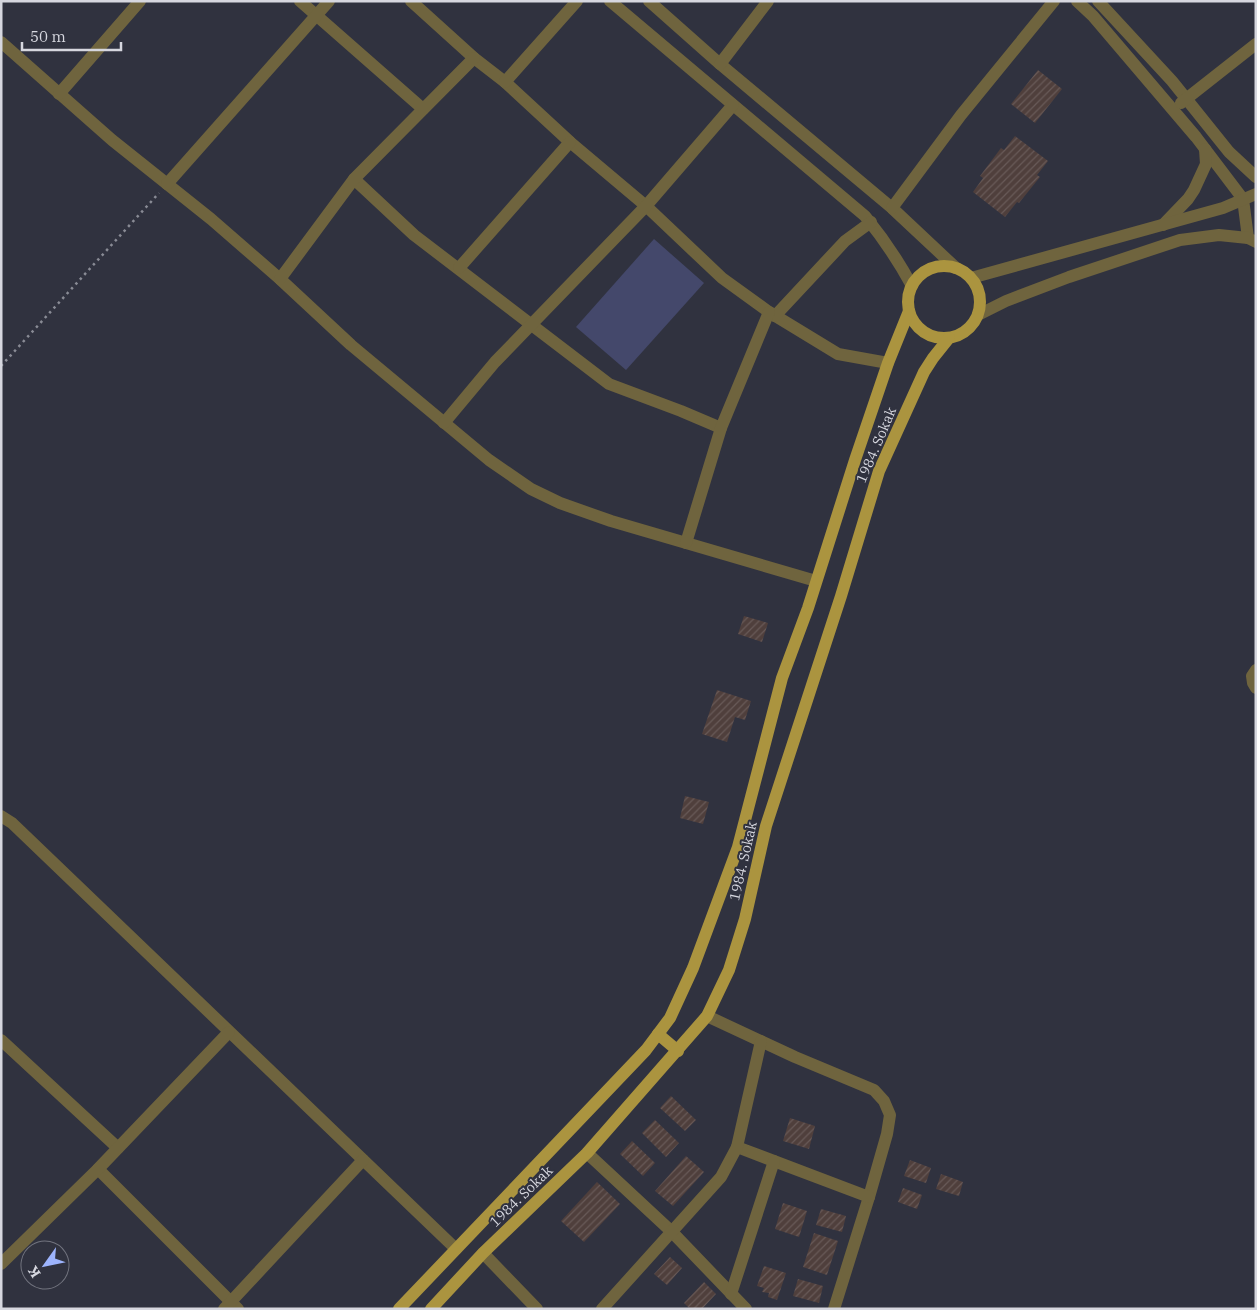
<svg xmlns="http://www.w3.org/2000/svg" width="1257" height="1310" font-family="'IBM Plex Serif',serif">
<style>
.park{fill:#44486b}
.building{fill:url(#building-hatch)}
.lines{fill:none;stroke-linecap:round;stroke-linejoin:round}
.path{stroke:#898b95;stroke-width:2.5;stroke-dasharray:2.5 4;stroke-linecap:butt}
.minor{stroke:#6f643e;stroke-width:12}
.major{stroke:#ab943f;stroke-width:12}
.labels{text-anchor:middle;stroke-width:4;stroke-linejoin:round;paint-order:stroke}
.street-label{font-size:14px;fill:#d6d7df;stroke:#30323f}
</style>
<defs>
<pattern id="building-hatch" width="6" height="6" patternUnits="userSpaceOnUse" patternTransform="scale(1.25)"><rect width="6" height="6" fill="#4f3f3c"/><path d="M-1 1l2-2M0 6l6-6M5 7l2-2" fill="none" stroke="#685a58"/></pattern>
</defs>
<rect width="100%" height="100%" fill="#30323f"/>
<!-- park -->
<polygon class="park" points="654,239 704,283 626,370 576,327"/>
<!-- building -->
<g class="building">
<polygon points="1038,70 1062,89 1035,123 1011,104"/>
<polygon points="1015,136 1048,161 1037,175 1040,177 1019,203 1017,202 1005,217 973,192 983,178 980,176 1001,148 1004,150"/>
<polygon points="744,616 768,623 762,642 738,634"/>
<polygon points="717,690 751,701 745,720 735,717 727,742 702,734"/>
<polygon points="685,796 709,802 703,824 680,818"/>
<polygon points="671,1096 696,1120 685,1131 660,1108"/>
<polygon points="790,1118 815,1126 809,1149 783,1141"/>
<polygon points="655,1120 679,1143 666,1157 642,1133"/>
<polygon points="632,1141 655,1163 643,1176 620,1154"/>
<polygon points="686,1156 704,1172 673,1206 655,1191"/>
<polygon points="910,1160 931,1168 926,1183 904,1176"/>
<polygon points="941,1174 963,1182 959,1196 936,1189"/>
<polygon points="597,1182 620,1204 584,1242 561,1221"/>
<polygon points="903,1188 922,1195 917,1209 898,1202"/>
<polygon points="783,1203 807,1211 799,1237 775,1229"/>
<polygon points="821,1209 846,1216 842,1232 816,1225"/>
<polygon points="814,1233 838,1241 827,1275 803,1267"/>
<polygon points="670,1257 682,1268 667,1285 654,1274"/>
<polygon points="764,1266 786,1273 777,1300 768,1297 769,1293 762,1292 764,1288 757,1286"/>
<polygon points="798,1279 823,1286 819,1303 793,1296"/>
<polygon points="704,1282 716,1294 702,1309 690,1309 684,1303"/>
</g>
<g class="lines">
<!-- path -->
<polyline class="path" points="1,366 159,193"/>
<!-- minor -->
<g class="minor">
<polyline points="300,1 423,109"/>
<polyline points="411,1 474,58 505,82 570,142 646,206 722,278 769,312 838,354 888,363"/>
<path d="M610 1 865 216C883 238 898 260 912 286"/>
<polyline points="649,1 720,64 892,208 956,268"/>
<polyline points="1077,1 1093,16 1196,137 1243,199 1248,238 1256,242"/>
<polyline points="1098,1 1172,81 1229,152 1256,177"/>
<polyline points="1,42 112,140 211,219 280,279 351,345 489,460 531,489 560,503 611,521 816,581"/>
<polyline points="720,64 768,1"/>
<polyline points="505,82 577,1"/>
<polyline points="59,94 140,1"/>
<polyline points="1181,103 1256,44"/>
<polyline points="354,179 414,235 609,384 681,411 721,428"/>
<polyline points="167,184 329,1"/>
<polyline points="892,208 961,115 1054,1"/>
<polyline points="1163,225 1188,199 1194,190 1206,164 1205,149"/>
<polyline points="459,268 570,142"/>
<polyline points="971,278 1223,208 1256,194"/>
<polyline points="280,279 354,179 474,58"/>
<polyline points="978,315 1006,301 1069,277 1180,240 1219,235 1248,238"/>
<polyline points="775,316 845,241 871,222"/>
<polyline points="444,423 495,362 646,206 733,105"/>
<polyline points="686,543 721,428 769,312"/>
<polyline points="1256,670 1252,676 1253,683 1256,688"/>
<polyline points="1,816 12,823 456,1249"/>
<polyline points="707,1016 795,1057 874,1090 884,1101 890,1115 887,1134 869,1197 834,1309"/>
<polyline points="1,1040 118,1148"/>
<polyline points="737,1147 869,1197"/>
<polyline points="587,1153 672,1232 746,1309"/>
<polyline points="98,1169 238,1309"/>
<polyline points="483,1253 537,1309"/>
<polyline points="1,1264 98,1169 229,1032"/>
<polyline points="731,1294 774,1161"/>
<polyline points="224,1309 363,1160"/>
<polyline points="602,1309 721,1177 737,1147 761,1041"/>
</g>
<!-- major -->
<g class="major">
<circle cx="944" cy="302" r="36"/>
<polyline points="658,1034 678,1051"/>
<polyline points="399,1309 646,1050 670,1018 693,968 738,847 782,678 808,608 855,460 888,363 909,311"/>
<polyline points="431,1309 483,1253 587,1153 707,1016 729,970 745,919 766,826 841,596 879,471 924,372 933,358 949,338"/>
</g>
</g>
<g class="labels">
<!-- street labels -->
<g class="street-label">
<text transform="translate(876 445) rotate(-67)" y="5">1984. Sokak</text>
<text transform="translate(743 861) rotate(-77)" y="5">1984. Sokak</text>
<text transform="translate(521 1196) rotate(-44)" y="5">1984. Sokak</text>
</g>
</g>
<!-- border -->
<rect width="1257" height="1310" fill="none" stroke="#d6d7df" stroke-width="5"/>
<!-- north arrow -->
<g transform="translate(45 1265) rotate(237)"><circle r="24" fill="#30323f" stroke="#72747f"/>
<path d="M0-4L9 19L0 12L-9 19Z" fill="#9db4fd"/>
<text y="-8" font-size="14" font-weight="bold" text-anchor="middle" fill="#d6d7df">K</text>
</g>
<!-- scale -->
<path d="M22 42v8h99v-8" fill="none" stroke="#d6d7df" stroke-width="2.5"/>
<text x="30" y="42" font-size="15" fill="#d6d7df" stroke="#30323f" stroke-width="4" paint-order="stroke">50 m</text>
</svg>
